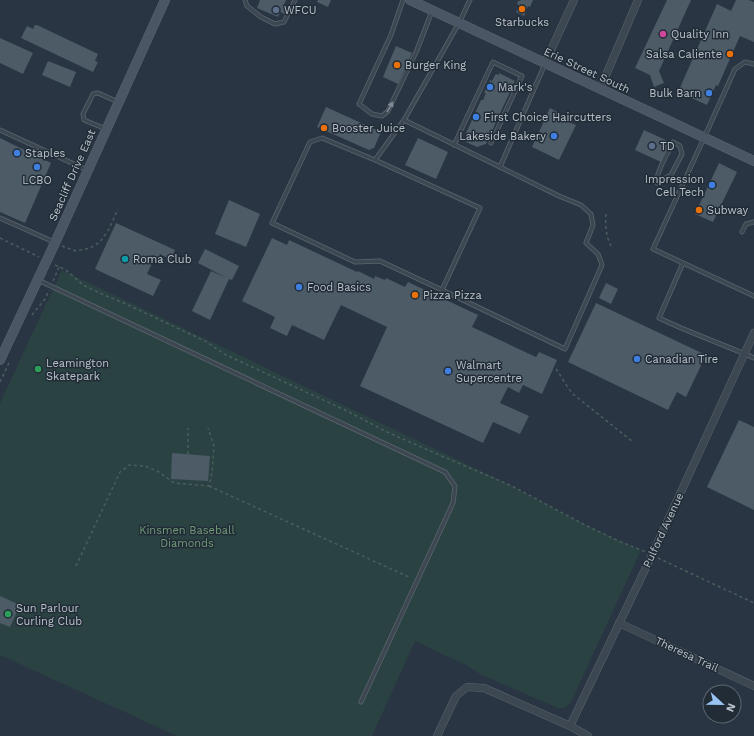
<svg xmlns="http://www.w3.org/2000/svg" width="754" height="736" font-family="'Work Sans',sans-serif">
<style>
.green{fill:#2b4243}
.building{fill:#4d5b67}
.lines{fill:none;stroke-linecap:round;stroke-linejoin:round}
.service-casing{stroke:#5b656f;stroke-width:5}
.minor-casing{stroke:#5b656f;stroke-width:8}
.secondary-casing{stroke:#5b656f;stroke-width:10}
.path{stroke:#495e5f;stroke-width:1.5;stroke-dasharray:3 3;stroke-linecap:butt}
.service{stroke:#3d4752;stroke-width:3.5}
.minor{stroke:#3d4752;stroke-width:7}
.secondary{stroke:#4b5664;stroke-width:9}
.oneway{fill:#828b95}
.food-dot{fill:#e8710a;stroke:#212c37;stroke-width:1.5}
.service-dot{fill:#5c6f8a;stroke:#212c37;stroke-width:1.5}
.hotel-dot{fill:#d1479c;stroke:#212c37;stroke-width:1.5}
.shop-dot{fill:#3f7fe0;stroke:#212c37;stroke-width:1.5}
.culture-dot{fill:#0f9aa8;stroke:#212c37;stroke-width:1.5}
.leisure-dot{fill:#2e9e5b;stroke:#212c37;stroke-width:1.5}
.labels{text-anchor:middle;stroke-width:3;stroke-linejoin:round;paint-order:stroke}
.poi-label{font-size:11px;fill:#bac2cb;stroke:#212c37;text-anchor:start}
.street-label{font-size:11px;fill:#bac2cb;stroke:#212c37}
.park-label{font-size:11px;fill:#729b78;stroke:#212c37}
</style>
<rect width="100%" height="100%" fill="#293542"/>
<!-- green -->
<path class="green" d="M62 270 512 486C554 509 597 532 641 550L571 702 565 708H558L480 674 466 665 415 641 372 736H177L0 655V403Z"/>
<!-- building -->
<g class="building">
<polygon points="260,0 286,0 284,5 290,8 287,15 280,12 278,17 257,8"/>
<polygon points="318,0 331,0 328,7 317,2"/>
<polygon points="521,0 533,0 530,7 528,6 524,16 516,12 519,5 517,4 518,1 520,1"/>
<polygon points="667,0 691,0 659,71 664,83 654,87 650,75 635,68"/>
<polygon points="736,0 749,0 754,2 754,42 740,36 718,86 716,85 707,105 678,92 717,4 731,11"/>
<polygon points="35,25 37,25 98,54 95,61 98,62 93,72 21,38 27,26 33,29"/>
<polygon points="0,38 33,53 23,74 0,63"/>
<polygon points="396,46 412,53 398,84 383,77"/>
<polygon points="48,61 76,72 70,87 42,75"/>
<polygon points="499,73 515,81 486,144 477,147 466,142 467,139 465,138 467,133 466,133 472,120 473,120 476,114 475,113 481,100 483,100 486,93 484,93 490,80 492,81 495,75 496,74 499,75"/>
<polygon points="326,107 381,132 374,148 369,150 317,127"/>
<polygon points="550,108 561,114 559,118 576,125 559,160 532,147"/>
<polygon points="644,130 670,142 661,162 635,150"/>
<polygon points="0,138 51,163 25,223 0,212"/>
<polygon points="418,138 448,152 436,179 405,165"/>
<polygon points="719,163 737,172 713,222 695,214"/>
<polygon points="229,200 260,214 246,247 215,234"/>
<polygon points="116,223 175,250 171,260 160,254 159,258 152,255 150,259 153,261 147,274 161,280 153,296 95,269"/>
<polygon points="272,238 287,245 289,240 357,272 358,271 374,279 375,276 385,280 386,278 405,287 408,282 478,315 472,327 536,357 539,352 557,360 542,394 523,385 519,393 508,387 500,403 529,416 520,434 493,422 483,443 360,386 387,327 341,305 324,340 292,325 287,336 270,328 275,317 242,301"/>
<polygon points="205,249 239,266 232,280 229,279 210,320 192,311 211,271 227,278 198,263"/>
<polygon points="606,283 618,289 611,304 599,298"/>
<polygon points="596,303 706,355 686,397 677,392 668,410 568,362"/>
<polygon points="739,420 754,427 754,510 707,487"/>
<polygon points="172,453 210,456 208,481 171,479"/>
<polygon points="0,596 20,605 10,627 0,623"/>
</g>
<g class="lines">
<defs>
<g id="service">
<polyline points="245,0 247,6 261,17 275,24 284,22 295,0"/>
<polyline points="403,0 391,35 359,104 372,114 382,116 388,111 417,50 432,11"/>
<polyline points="754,64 745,62 735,69 704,138 653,249 754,296"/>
<polyline points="404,120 500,167"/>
<polyline points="106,129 84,120 83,114 93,94 98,93 118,102"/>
<polyline points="0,130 87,170"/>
<polyline points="454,145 493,62 522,76 491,143"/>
<polyline points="375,160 480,208 442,290 380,261 355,262 272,223 310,142 322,138 375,160 404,120 459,23 470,0"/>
<polyline points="657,183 671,175 682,154 680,146 673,142 661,166 657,177"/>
<polyline points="0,218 54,242"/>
<polyline points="742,232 746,224 754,222"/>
<path d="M683 263 659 318C690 333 723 344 754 358"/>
<polyline points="38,280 445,472 455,486 453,503 361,702"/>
<polyline points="442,290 565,349 602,265 598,254 586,243 593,225 591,214 581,205 559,196 500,167 545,64"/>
</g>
<g id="minor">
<polyline points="545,63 574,0"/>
<polyline points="600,89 638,0"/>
<polyline points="619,623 754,686"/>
<polyline points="570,726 652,555 754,333"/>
<polyline points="437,736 456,696 467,687 484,688 570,726 588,736"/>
</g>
<g id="secondary">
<polyline points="410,0 650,112 754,161"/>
<polyline points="0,360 55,243 165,0"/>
</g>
</defs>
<!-- service casing -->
<use href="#service" class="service-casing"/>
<!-- minor casing -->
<use href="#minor" class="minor-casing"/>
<!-- secondary casing -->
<use href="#secondary" class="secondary-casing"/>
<!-- path -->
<g class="path">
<path d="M606 214C605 226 606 236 611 246"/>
<polyline points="0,238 39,257"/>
<polyline points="62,246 76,251 90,248 100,242 109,229 118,209"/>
<polyline points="55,265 66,270 83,285 104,295 126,304 207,342 224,354 347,411 387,432 444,457 512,486 585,525 621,542 646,552"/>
<polyline points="53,281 59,267"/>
<polyline points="32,315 45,299 49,290"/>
<path d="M556 369C562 377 566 386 573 394L633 442"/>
<polyline points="0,382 9,363"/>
<polyline points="188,454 188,428"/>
<polyline points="209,486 411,578"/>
<polyline points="658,558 754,603"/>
<polyline points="76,566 120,472 129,465 145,466 159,472 174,483 209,486 212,473 214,446 208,428"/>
</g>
<!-- service -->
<use href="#service" class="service"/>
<!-- minor -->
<use href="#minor" class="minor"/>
<!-- secondary -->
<use href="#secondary" class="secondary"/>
</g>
<!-- one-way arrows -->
<defs><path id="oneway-solid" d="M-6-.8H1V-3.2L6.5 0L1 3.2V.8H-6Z"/></defs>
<use class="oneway" href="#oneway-solid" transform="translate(390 107) rotate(-60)"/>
<!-- markers -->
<g class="food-dot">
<circle cx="522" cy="9" r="4"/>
<circle cx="730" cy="54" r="4"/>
<circle cx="397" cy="65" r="4"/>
<circle cx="324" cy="128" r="4"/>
<circle cx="699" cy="210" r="4"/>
<circle cx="415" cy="295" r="4"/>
</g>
<g class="service-dot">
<circle cx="276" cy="10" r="4"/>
<circle cx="652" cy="146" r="4"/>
</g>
<circle class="hotel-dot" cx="663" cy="34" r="4"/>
<g class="shop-dot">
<circle cx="490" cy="87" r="4"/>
<circle cx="709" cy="93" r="4"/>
<circle cx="476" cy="117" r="4"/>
<circle cx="554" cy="136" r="4"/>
<circle cx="17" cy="153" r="4"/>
<circle cx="37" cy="167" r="4"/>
<circle cx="712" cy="185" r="4"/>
<circle cx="299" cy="287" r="4"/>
<circle cx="637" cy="359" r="4"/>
<circle cx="448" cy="371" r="4"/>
</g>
<circle class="culture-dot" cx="125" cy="259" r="4"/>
<g class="leisure-dot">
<circle cx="38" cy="369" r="4"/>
<circle cx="8" cy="614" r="4"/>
</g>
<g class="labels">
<!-- poi labels -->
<g class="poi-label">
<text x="284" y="14">WFCU</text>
<text x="522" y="26" text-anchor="middle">Starbucks</text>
<text x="671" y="38">Quality Inn</text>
<text x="722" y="58" text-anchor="end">Salsa Caliente</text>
<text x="405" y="69">Burger King</text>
<text x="498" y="91">Mark's</text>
<text x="701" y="97" text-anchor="end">Bulk Barn</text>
<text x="484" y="121">First Choice Haircutters</text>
<text x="332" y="132">Booster Juice</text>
<text x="546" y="140" text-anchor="end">Lakeside Bakery</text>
<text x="660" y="150">TD</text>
<text x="25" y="157">Staples</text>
<text x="704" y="183" text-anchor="end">Impression<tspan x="704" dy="13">Cell Tech</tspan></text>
<text x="37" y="184" text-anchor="middle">LCBO</text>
<text x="707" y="214">Subway</text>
<text x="133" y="263">Roma Club</text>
<text x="307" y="291">Food Basics</text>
<text x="423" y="299">Pizza Pizza</text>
<text x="645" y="363">Canadian Tire</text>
<text x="46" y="367">Leamington<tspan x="46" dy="13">Skatepark</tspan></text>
<text x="456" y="369">Walmart<tspan x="456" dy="13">Supercentre</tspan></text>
<text x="16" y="612">Sun Parlour<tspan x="16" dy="13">Curling Club</tspan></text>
</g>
<!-- street labels -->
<g class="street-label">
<text transform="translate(587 70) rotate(25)" y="4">Erie Street South</text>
<text transform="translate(72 175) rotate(-66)" y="4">Seacliff Drive East</text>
<text transform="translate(663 530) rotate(-65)" y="4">Pulford Avenue</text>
<text transform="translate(687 654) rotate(25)" y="4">Theresa Trail</text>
</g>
<!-- park labels -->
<g class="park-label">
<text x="187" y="534">Kinsmen Baseball<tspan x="187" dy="13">Diamonds</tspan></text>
</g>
</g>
<!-- north arrow -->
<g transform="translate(722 704) rotate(112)"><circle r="19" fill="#212c37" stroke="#5e6872"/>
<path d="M0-3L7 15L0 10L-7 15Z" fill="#97c2f3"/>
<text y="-6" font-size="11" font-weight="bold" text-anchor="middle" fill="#bac2cb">N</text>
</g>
</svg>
